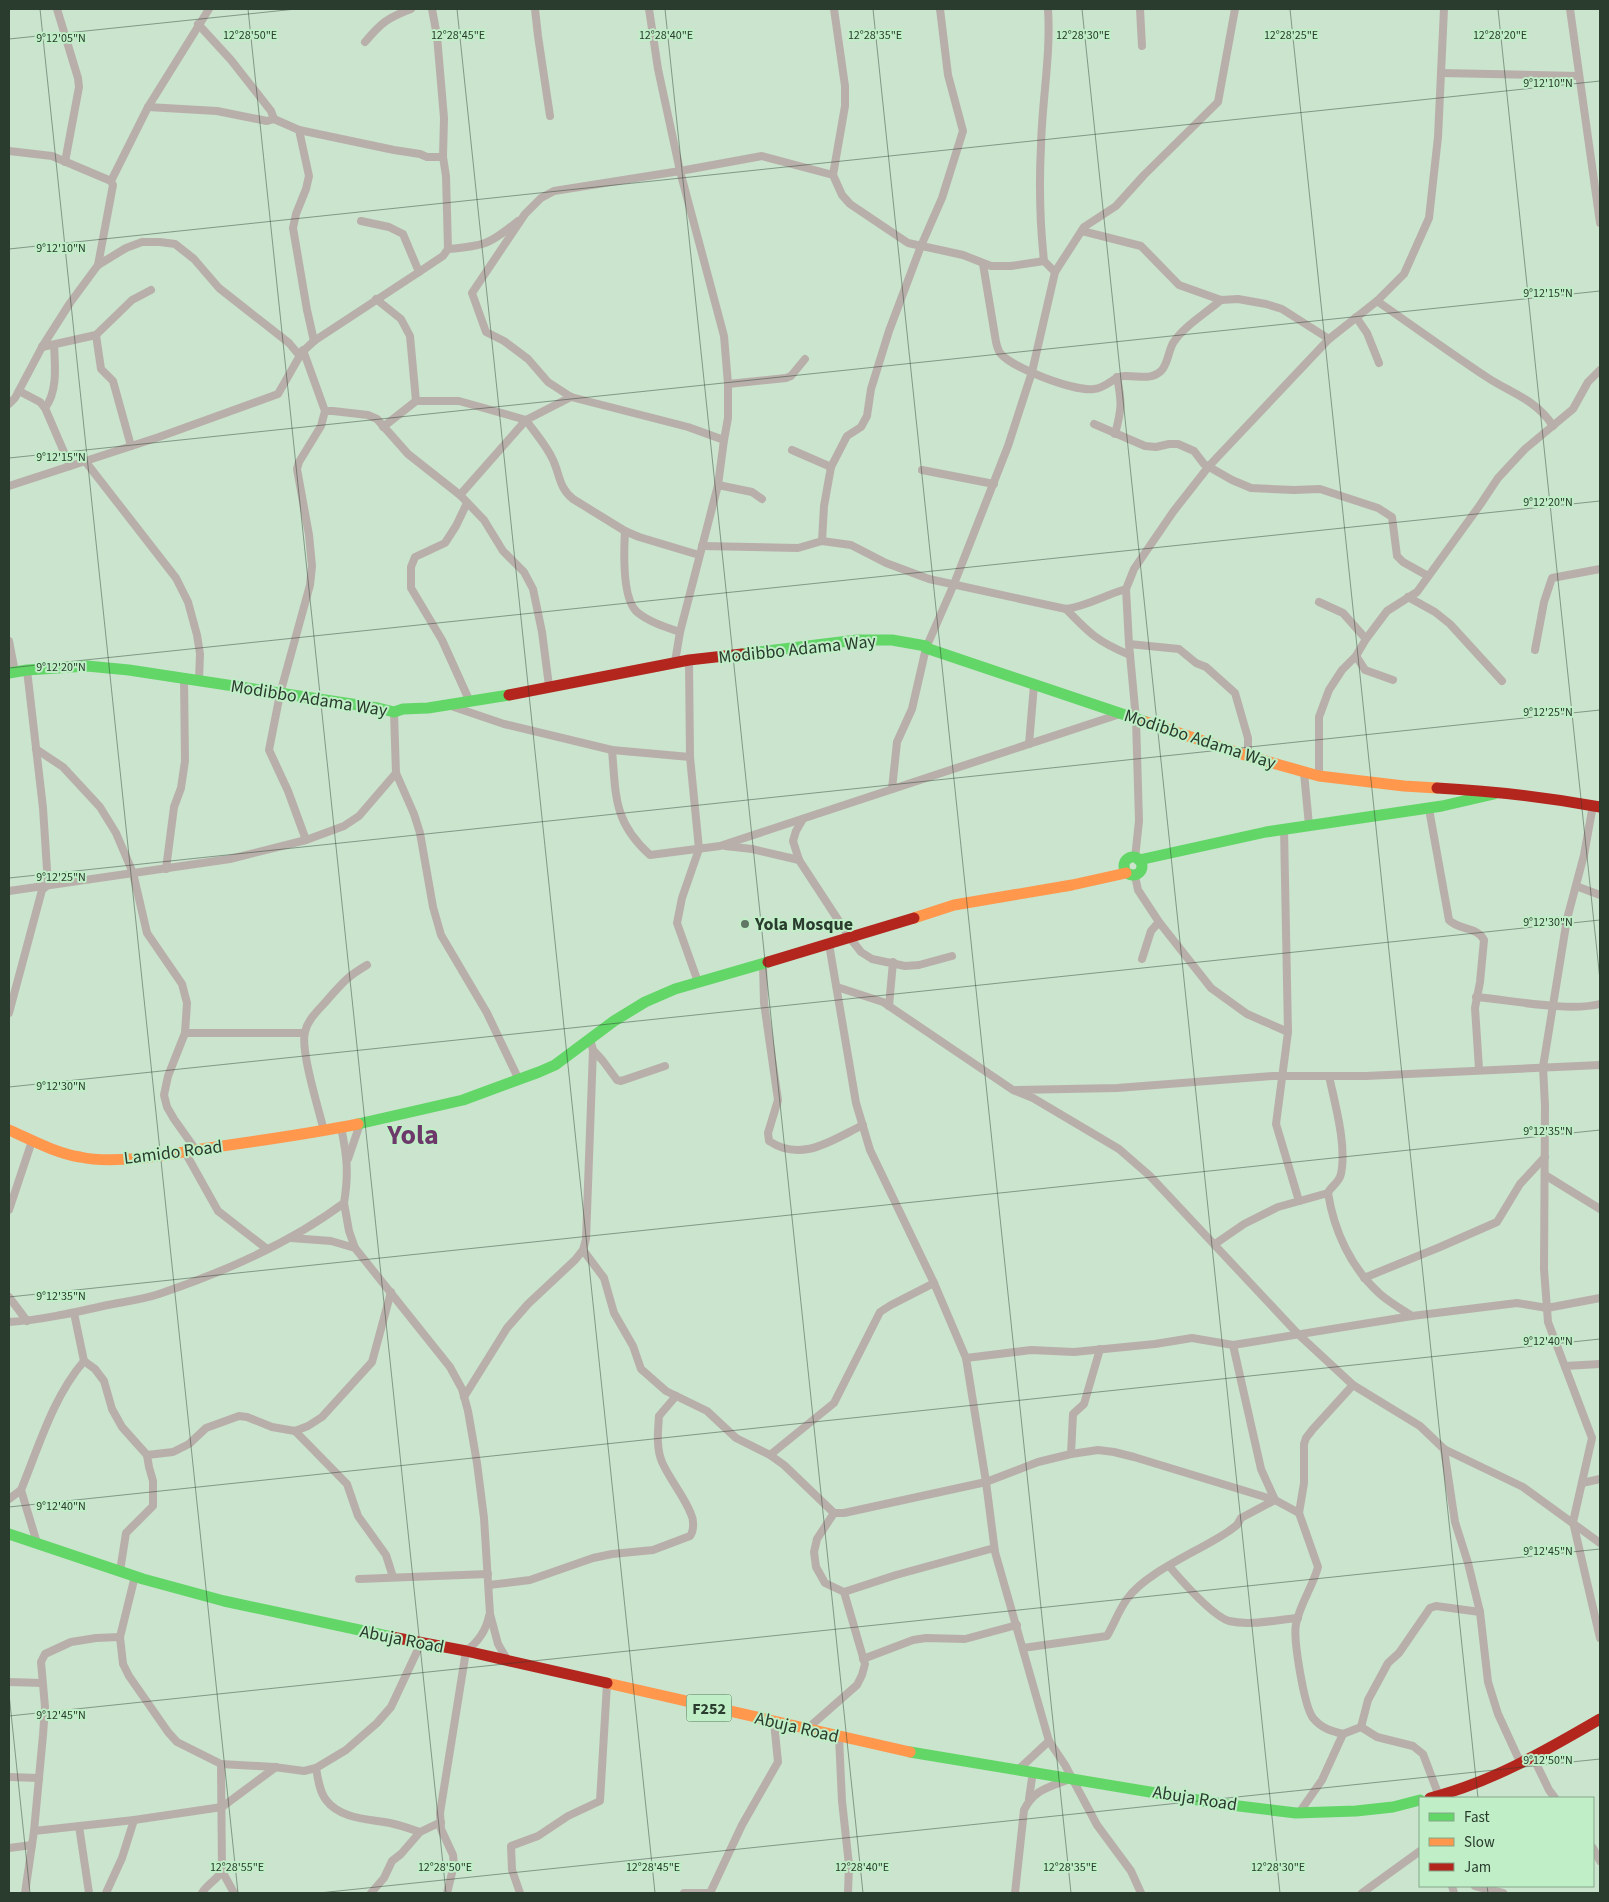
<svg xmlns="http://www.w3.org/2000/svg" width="1609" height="1902" font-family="'Source Sans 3',sans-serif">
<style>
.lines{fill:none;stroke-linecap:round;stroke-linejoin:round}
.street{stroke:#b9afaa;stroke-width:8}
.fast{stroke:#63d668;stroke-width:11}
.slow{stroke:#ff974d;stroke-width:11}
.jam{stroke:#b3261e;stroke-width:11}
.ticks{fill:none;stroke:#293c2d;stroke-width:1;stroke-opacity:0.45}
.poi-dot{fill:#617765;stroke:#c0eec7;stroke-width:2}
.labels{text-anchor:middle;stroke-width:4;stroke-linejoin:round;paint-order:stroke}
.shield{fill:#c0eec7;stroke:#56715b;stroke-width:1}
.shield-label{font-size:16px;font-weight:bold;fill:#293c2d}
.street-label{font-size:18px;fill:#293c2d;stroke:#c0eec7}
.poi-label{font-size:18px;font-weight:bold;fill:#293c2d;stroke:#c0eec7;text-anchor:start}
.town-label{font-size:28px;font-weight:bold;fill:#6d396a;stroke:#c0eec7}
.ticks-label{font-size:12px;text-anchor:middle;fill:#293c2d;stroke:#c0eec7;stroke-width:4;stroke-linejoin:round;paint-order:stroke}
</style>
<rect width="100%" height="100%" fill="#cae4ce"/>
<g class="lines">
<!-- street -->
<g class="street">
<polyline points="57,9 78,78 79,87 65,162"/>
<polyline points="432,9 437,36 444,118 443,157 446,176 448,249"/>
<polyline points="535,9 538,36 550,116"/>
<polyline points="649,9 658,69 680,171 724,336 728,384 728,418 724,440 718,485 680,632 675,662"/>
<path d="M1048 9C1051 55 1042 100 1041 146 1039 184 1040 224 1044 261L1055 272"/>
<polyline points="1140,9 1142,46"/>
<polyline points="1570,9 1600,223"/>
<polyline points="198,24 231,60 271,111 274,119"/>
<path d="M365 42C381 23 387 18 411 9"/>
<polyline points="1441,73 1579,76"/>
<polyline points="148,107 217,111 267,121 274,119 299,130 394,150 420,154 427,157 443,157"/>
<polyline points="299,130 309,176 306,189 296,214 293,228 307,310 314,341"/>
<polyline points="9,151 52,156 111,181"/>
<polyline points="833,175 845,106 845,86 834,9"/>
<polyline points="361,221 389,227 403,234 419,272"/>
<polyline points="1082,231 1141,246 1179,285 1221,300 1238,299 1266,304 1282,309 1329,339"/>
<path d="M983 264 996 342C997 346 998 350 1000 353 1012 368 1075 392 1094 389 1107 388 1114 376 1124 376 1137 375 1150 381 1161 371 1168 364 1168 352 1173 343 1184 326 1206 313 1221 300"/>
<polyline points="98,265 113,185 111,181 148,107 209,9"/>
<polyline points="376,299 401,319 410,336 416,401"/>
<path d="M1377 301C1413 326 1449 352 1485 376 1510 393 1536 399 1553 426"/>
<polyline points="1356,317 1367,333 1379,363"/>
<polyline points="96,335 101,369 113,381 131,446"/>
<polyline points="42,347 96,335 132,300 151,290"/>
<polyline points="303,350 325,411 321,426 299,462 297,469 309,535 312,566 310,585 280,694 269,750 288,791 306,840"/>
<polyline points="728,384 786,378 791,376 805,359"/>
<polyline points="19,391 40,402 45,408 70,466"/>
<path d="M9 404 15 398 42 347 70 303 98 265 126 248 142 242H160L175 244 194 259 219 288 289 343 299 355 314 341 419 272 443 256 448 249C485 246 490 244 518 221"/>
<path d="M45 408C58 391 55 365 54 345"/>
<polyline points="325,411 333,411 368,415 377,419 408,454 460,495 484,520 503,551 524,572 533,589 542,632 549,686"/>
<polyline points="1094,424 1145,446 1156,447 1169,444 1178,444 1194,451 1204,464 1232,480 1251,488 1294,490 1320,489 1378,508 1392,517 1397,556 1403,562 1428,576"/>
<polyline points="383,427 416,401 459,401 526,420 571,397"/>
<path d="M1115 434C1122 408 1122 403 1117 377"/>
<polyline points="724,440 688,427 571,397 548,382 528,359 504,341 486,332 472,293 525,214 541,198 554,191 680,171 762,156 833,175 842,195 850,204 908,243 963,255 991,266 1011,266 1044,261"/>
<polyline points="792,450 831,467"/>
<polyline points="85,461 176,578 188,602 197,635 200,654 199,680"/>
<polyline points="922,470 994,484"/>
<polyline points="718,485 752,492 762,499"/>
<polyline points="9,486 159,437 278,394 302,352"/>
<path d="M460 495 526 420C535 433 547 446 553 460 560 475 559 488 573 499L625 531 639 537 699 555"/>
<polyline points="467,503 456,526 445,543 415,557 411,567 411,588 442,640 470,702"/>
<path d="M625 531C624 549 622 599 637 612 649 622 665 627 680 632"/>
<polyline points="822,541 824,506 831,467 847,436 861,427 867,416 871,389 889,331 921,246 942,198 963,131 948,75 940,9"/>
<path d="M702 546 798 548 822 541 851 545 886 563 929 579 1066 609C1087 606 1105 595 1126 589"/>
<polyline points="1408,597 1435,612 1450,624 1502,681"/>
<polyline points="1319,602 1343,613 1366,639"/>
<path d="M1066 609C1089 633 1098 642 1130 655"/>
<polyline points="9,641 15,672"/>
<polyline points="1129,644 1179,649 1196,663 1206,667 1235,693 1248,738 1248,756"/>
<polyline points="1535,650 1544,602 1552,578 1600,569"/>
<polyline points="1356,656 1365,670 1393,680"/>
<polyline points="689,660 690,757 699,849 682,898 677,923 698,982"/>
<polyline points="451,706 504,724 612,750 690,757"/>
<polyline points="394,712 396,773 414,814 420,833 433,907 441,935 487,1013 519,1080"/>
<polyline points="1029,744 1034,685"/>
<polyline points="36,749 63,767 100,807 116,833 133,873 147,933 182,984 187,1003 185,1033 168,1076 164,1095 167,1107 174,1119 196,1150"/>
<path d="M612 750C616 795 613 822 650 855L720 846 1120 714"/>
<polyline points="1304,773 1309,825"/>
<polyline points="1319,776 1319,717 1329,690 1342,670 1356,656 1366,639 1387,611 1417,592 1480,505 1498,478 1525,449 1573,409 1588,382 1600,370"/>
<polyline points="892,789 897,742 912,709 926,648 954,584 1008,446 1032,372 1055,272 1084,227 1116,206 1144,175 1218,102 1235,9"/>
<polyline points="1593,805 1584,855 1567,919 1543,1067 1545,1106 1544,1269 1548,1322 1592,1438 1573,1522 1600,1638"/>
<path d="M1429 809 1449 920C1458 930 1478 927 1484 940L1480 982 1475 1008 1479 1069"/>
<polyline points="803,819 796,831 793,841 799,860 850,938 861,952 872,959 905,966 919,965 952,956"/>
<polyline points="1284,829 1288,1032 1276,1124 1299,1201"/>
<polyline points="725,846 752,849 799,860"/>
<polyline points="1135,858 1139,821 1136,719 1129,644 1126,589 1134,569 1173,512 1209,466 1329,339 1377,301 1404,274 1429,218 1438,137 1444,9"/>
<polyline points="166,869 174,807 181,788 185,761 184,678"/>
<polyline points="1135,876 1138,890 1159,922 1211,988 1247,1014 1288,1032"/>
<polyline points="1576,886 1600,895"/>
<polyline points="9,891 230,859 306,840 344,826 359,816 396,773"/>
<polyline points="829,944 856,1103 870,1150 934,1283 966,1358 986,1482 995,1552 1049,1741 1065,1765 1097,1825 1131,1871 1141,1893"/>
<polyline points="1142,959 1151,931 1159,922"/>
<path d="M763 964 764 1003 778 1100 768 1133 769 1141C802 1163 832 1140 863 1125"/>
<polyline points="837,987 883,1002 1013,1090 1033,1098 1119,1149 1150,1176 1298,1334 1353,1385 1420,1426 1444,1449 1523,1487 1600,1543"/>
<path d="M1476 997C1510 1000 1569 1012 1600 1004"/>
<polyline points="889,1006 893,962"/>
<polyline points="9,1013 42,890 48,885 43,808 27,670"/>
<polyline points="185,1033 304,1033"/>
<polyline points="593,1050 603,1061 617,1080 621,1081 665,1066"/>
<path d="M1329 1076C1335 1104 1347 1146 1341 1174 1339 1183 1331 1186 1328 1193 1334 1231 1351 1268 1380 1294 1389 1302 1401 1309 1412 1316"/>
<polyline points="1016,1090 1117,1088 1273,1076 1366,1076 1600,1065"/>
<path d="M324 1131C319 1110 300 1050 305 1032 308 1018 320 1009 329 998 344 981 347 977 367 965"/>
<polyline points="185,1152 218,1211 267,1249"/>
<polyline points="348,1159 360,1124"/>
<polyline points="1545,1175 1600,1209"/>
<polyline points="344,1203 349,1231 355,1248 450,1367 462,1389 468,1411 477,1463 484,1518 490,1614 498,1644 508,1661"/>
<polyline points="9,1210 32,1141"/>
<polyline points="291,1238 331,1241 355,1248"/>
<polyline points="1215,1244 1244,1224 1278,1207 1328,1193"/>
<polyline points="583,1250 604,1278 614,1313 633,1346 641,1369 666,1391 707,1411 736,1438 770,1455 784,1465 834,1513 844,1513 986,1482 1038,1462 1071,1454 1098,1450 1114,1452 1134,1457 1275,1500"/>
<polyline points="1364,1278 1440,1247 1497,1222 1520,1184 1545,1157"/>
<polyline points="9,1297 27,1321"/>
<polyline points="74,1313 84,1361 95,1369 104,1381 112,1409 122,1427 147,1455 149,1467 153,1481 153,1506 126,1533 120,1571"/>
<path d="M9 1322C41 1320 72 1313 103 1306 122 1302 141 1300 159 1294 224 1272 289 1244 344 1203 349 1173 347 1156 341 1127"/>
<polyline points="1233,1345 1261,1469 1275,1500 1299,1513"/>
<polyline points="966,1358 1031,1350 1074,1352 1155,1344 1192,1338 1233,1345 1412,1316 1517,1303 1547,1308 1600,1298"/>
<polyline points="1565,1366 1600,1364"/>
<polyline points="464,1397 507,1328 528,1304 575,1260 583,1250 586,1239 593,1050 590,1039"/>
<polyline points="295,1431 347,1484 358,1516 386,1555 393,1577"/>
<polyline points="1444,1449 1455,1522 1468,1563 1480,1612 1488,1682 1498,1714 1521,1764"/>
<polyline points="1071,1454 1073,1414 1084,1404 1100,1349"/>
<polyline points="147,1455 173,1452 189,1444 206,1428 239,1416 247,1417 272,1427 295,1431 308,1426 322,1417 372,1362 391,1292"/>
<polyline points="770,1455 834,1403 880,1312 891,1305 934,1283"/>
<polyline points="1582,1483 1600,1479"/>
<polyline points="21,1490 37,1543"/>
<path d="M9 1499 21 1490C39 1446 53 1397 84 1361"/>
<polyline points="834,1513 817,1539 814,1552 816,1567 825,1583 844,1592"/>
<path d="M1169 1566C1181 1580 1212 1616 1229 1621 1250 1626 1276 1620 1298 1618"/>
<polyline points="135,1576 120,1637 123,1664 129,1676 168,1732 177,1742 221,1764 274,1767 304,1771 316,1768 346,1750 377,1723 391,1707 421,1643"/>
<polyline points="359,1579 488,1574"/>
<path d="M489 1585 530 1580 593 1558 612 1554 653 1550 690 1536C694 1531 694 1520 691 1514 684 1496 670 1480 662 1462 656 1448 658 1431 659 1416L676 1396"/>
<path d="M1023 1648 1107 1636C1114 1624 1119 1610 1127 1599 1147 1571 1200 1551 1229 1531L1237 1525 1241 1518 1275 1500"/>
<polyline points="863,1659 913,1640 926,1638 965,1639 1017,1625"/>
<polyline points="9,1682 42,1683"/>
<polyline points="1361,1727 1377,1737 1413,1746 1423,1754 1439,1796"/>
<polyline points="807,1729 857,1685 862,1675 865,1664 844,1592 896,1575 994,1548"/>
<path d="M1343 1734C1331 1731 1321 1728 1313 1718 1304 1706 1293 1639 1296 1624 1300 1604 1313 1586 1318 1567L1299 1513 1304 1483V1444L1306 1438 1313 1429 1353 1385"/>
<polyline points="839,1737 842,1801 849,1865 848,1893"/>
<polyline points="1533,1757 1549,1790 1555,1798"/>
<polyline points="221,1764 222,1871 234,1893"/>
<path d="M316 1768C318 1778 319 1791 326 1800 341 1820 372 1819 394 1824 403 1826 411 1829 420 1832"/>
<polyline points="1019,1769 1049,1741"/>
<polyline points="9,1777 39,1778"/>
<polyline points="1029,1799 1033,1771"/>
<polyline points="1299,1813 1322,1780 1343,1734 1361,1727 1368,1700 1388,1663 1399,1653 1430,1608 1436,1606 1480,1612"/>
<polyline points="79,1826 89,1893"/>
<polyline points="34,1831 134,1820 222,1807 276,1767"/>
<polyline points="9,1848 32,1845"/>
<polyline points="1593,1848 1600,1861"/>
<polyline points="1452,1886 1454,1893"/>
<polyline points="1475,1886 1503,1893"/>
<polyline points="25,1893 34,1831 43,1735 45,1707 41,1662 45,1654 71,1642 96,1638 120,1637"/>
<polyline points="106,1893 122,1858 134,1820"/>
<path d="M202 1893C207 1884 217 1880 222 1871"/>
<polyline points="371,1893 384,1878 392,1861 401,1854 420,1832 441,1822"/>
<path d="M447 1893 454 1865 453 1855 441 1829 440 1813 466 1651C478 1642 486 1631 489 1616"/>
<polyline points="520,1893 512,1870 511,1846 538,1836 568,1816 600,1801 607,1684"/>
<polyline points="684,1893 710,1893"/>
<polyline points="710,1893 742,1825 778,1762 774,1722"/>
<path d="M1015 1893 1024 1810C1034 1790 1047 1788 1067 1780"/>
<polyline points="1362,1893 1420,1851"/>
</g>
<!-- fast -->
<g class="fast">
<polyline points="742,654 857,640 892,640 926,646 926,648 1146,722"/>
<polyline points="9,673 27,670 87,666 129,670 378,708 394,712 403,709 428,708 509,695"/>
<circle cx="1133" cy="866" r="9"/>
<polyline points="1139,860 1266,832 1442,806 1494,794"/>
<polyline points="358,1124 463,1100 539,1072 555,1065 614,1021 645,1002 675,989 768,962"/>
<polyline points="9,1534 143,1579 224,1601 392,1637"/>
<polyline points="910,1752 1222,1804 1296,1813 1356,1811 1393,1807 1420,1800"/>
</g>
<!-- slow -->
<g class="slow">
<polyline points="1146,722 1248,756 1319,776 1404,786 1437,788"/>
<polyline points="914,918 954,905 1072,885 1126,873"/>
<path d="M9 1130C32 1140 55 1153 80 1157 115 1165 172 1154 208 1148 258 1141 309 1134 358 1124"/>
<polyline points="607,1683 910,1752"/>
</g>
<!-- jam -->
<g class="jam">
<polyline points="509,695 689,660 742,654"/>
<path d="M1437 788C1492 791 1546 797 1600 807"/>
<polyline points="768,962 914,918"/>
<polyline points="392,1637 466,1651 607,1683"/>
<path d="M1430 1798C1492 1782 1545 1751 1600 1719"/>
</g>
</g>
<!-- ticks -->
<path class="ticks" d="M40 9 238 1893M248 9 446 1893M457 9 655 1893M665 9 863 1893M873 9 1071 1893M1082 9 1280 1893M1290 9 1478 1798M1498 9 1600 980M9 39 296 9M9 249 1600 81M9 458 1600 291M9 668 1600 501M9 878 1600 710M9 1087 1600 920M9 1297 1600 1130M9 1507 1600 1339M9 1694 30 1893M9 1716 1600 1549M1487 1886 1488 1893M319 1893 1600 1759"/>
<!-- markers -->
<circle class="poi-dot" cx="745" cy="924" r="5"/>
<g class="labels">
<!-- shield labels -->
<rect class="shield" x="686.5" y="1694.5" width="45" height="27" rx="4"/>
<g class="shield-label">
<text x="709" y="1714">F252</text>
</g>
<!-- street labels -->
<g class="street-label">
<text transform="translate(797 649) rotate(-6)" y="6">Modibbo Adama Way</text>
<text transform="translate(309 698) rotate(9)" y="6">Modibbo Adama Way</text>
<text transform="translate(1200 739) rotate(18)" y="6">Modibbo Adama Way</text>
<text transform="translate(173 1152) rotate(-7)" y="6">Lamido Road</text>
<text transform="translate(402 1639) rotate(11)" y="6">Abuja Road</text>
<text transform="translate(797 1727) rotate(13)" y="6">Abuja Road</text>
<text transform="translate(1195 1798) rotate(9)" y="6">Abuja Road</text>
</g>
<!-- poi labels -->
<g class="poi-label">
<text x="755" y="930">Yola Mosque</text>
</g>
<!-- town labels -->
<g class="town-label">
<text x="413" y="1144">Yola</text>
</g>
</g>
<g class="ticks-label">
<text x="250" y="39">12°28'50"E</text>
<text x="458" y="39">12°28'45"E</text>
<text x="666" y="39">12°28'40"E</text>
<text x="875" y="39">12°28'35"E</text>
<text x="1083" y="39">12°28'30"E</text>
<text x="1291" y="39">12°28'25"E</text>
<text x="1500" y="39">12°28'20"E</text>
<text x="61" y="42">9°12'05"N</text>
<text x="1548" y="87">9°12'10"N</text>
<text x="61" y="252">9°12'10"N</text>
<text x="1548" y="297">9°12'15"N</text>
<text x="61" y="461">9°12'15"N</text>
<text x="1548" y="506">9°12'20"N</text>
<text x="61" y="671">9°12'20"N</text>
<text x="1548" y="716">9°12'25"N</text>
<text x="61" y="881">9°12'25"N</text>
<text x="1548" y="926">9°12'30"N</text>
<text x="61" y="1090">9°12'30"N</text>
<text x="1548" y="1135">9°12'35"N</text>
<text x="61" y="1300">9°12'35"N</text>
<text x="1548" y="1345">9°12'40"N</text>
<text x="61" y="1510">9°12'40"N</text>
<text x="1548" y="1555">9°12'45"N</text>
<text x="61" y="1719">9°12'45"N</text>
<text x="1548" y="1764">9°12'50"N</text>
<text x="237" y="1871">12°28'55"E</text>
<text x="445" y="1871">12°28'50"E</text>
<text x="653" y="1871">12°28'45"E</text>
<text x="862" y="1871">12°28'40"E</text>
<text x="1070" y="1871">12°28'35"E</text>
<text x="1278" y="1871">12°28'30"E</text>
</g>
<!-- border -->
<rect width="1609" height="1902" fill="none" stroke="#293c2d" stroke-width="20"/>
<!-- legend -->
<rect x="1419" y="1797" width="175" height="90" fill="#c0eec7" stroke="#84a789"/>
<rect x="1429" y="1813" width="25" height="8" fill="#63d668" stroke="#84a789"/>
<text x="1464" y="1822" font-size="15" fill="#293c2d">Fast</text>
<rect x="1429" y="1838" width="25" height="8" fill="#ff974d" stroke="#84a789"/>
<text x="1464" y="1847" font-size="15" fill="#293c2d">Slow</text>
<rect x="1429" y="1863" width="25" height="8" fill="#b3261e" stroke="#84a789"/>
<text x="1464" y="1872" font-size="15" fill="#293c2d">Jam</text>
</svg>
